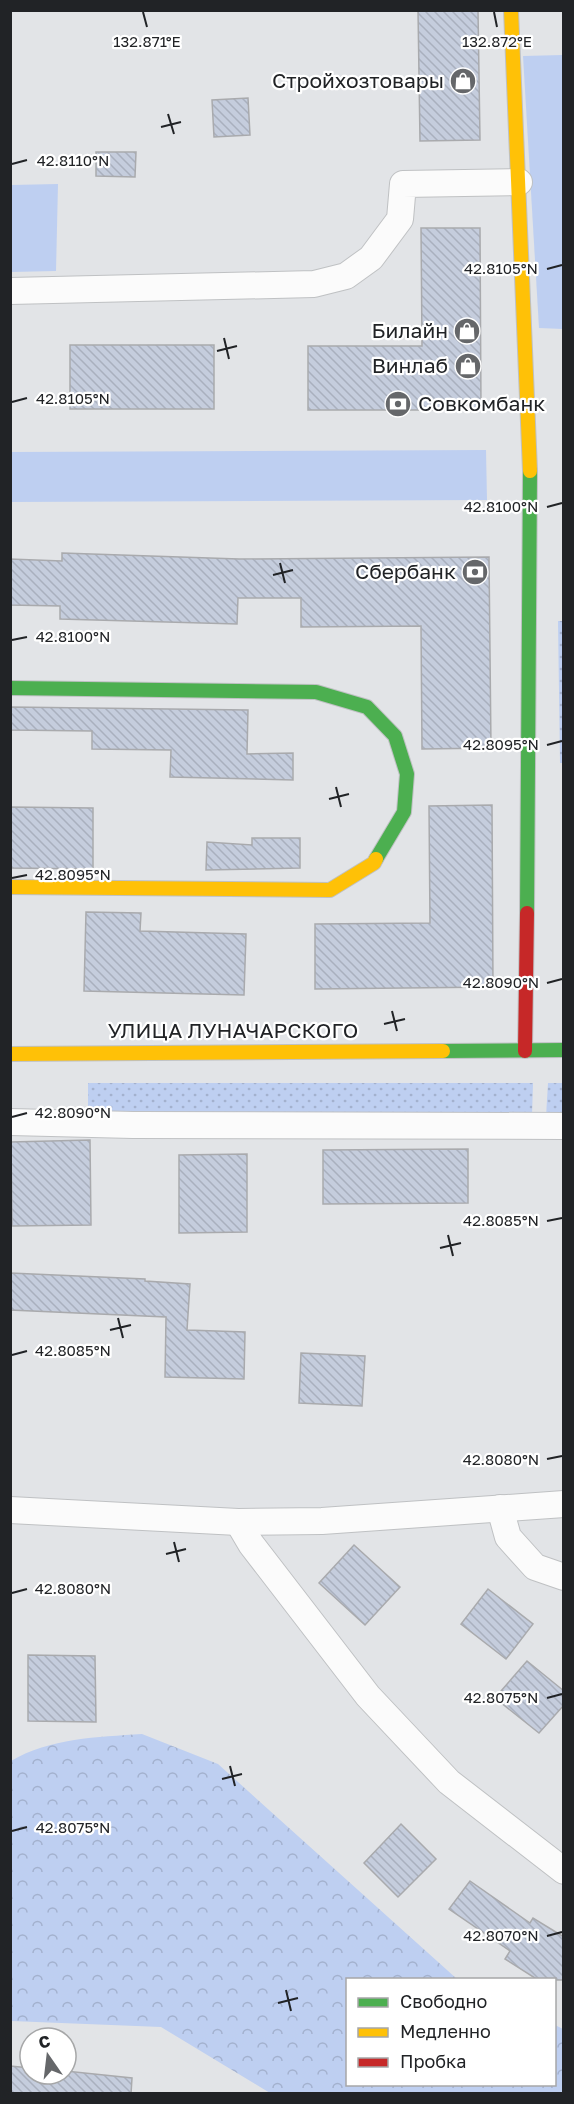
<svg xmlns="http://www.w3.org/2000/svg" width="574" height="2104" font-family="'Golos Text',sans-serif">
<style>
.grass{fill:url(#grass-dots)}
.forest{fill:url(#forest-crowns)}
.park{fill:#becff1}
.building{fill:url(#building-back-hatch);stroke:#a9aaad;stroke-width:1.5}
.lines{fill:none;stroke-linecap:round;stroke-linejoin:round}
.street-casing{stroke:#bfc1c3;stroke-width:28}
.fast-casing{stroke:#bfc1c3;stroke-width:16}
.slow-casing{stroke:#bfc1c3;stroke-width:16}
.jam-casing{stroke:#bfc1c3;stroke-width:16}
.street{stroke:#fbfbfb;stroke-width:26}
.fast{stroke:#4caf50;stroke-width:14}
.slow{stroke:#ffc107;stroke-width:14}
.jam{stroke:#c62828;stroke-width:14}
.ticks{fill:none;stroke:#212326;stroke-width:2}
.labels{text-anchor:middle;stroke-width:4.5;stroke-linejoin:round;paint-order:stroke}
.poi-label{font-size:21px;fill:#212326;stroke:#fff;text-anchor:end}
.street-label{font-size:21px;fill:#212326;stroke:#fff}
.ticks-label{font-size:15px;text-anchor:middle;fill:#212326;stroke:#fff;stroke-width:4.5;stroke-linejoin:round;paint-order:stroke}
</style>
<defs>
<pattern id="grass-dots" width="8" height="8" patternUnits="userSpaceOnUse" patternTransform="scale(1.5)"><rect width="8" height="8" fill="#becff1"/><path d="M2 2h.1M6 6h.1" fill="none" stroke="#a3b1ce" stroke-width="1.8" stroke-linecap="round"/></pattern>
<pattern id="forest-crowns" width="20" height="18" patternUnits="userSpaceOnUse" patternTransform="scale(1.5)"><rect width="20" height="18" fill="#becff1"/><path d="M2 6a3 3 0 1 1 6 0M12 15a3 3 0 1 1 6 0" fill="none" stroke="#a3b1ce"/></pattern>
<pattern id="building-back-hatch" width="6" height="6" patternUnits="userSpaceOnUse" patternTransform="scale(1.5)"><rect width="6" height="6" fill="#c5cddd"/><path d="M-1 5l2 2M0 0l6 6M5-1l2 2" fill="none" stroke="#a9b0be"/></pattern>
</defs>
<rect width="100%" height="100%" fill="#e2e4e7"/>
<!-- grass -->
<g class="grass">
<polygon points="558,621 563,621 563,763 560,763"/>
<polygon points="88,1083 533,1083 532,1115 88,1115"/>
<polygon points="548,1083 563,1083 563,1117 546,1117"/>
</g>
<!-- forest -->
<path class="forest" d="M142 1734 218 1764 457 1979 348 1980V2084H554L555 2025 563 2029V2093H270L161 2027 11 2021V1761C50 1738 97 1737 142 1734Z"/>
<!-- park -->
<g class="park">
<polygon points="563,55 563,329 539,328 523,56"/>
<polygon points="58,184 56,271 11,272 11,185"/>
<polygon points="486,450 487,500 11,502 11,452"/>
</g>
<!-- building -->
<g class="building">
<polygon points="418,10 478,10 480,140 420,141"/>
<polygon points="248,98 250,135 214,137 212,100"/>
<polygon points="96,152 136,152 135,177 96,176"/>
<polygon points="421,228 480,228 481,410 308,410 308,346 422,346"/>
<rect x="70" y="345" width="144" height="64"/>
<polygon points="62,553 239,559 489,557 491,748 422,749 421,626 301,627 301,598 238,598 237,624 60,619 60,606 10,605 10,559 62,561"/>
<polygon points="10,707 248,710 247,754 293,753 293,780 170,777 171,750 92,749 92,731 10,730"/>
<polygon points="492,805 493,987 315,989 315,924 430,923 429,806"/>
<polygon points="10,807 93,808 93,869 10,868"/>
<polygon points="252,838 300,838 300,868 206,870 207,842 252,845"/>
<polygon points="86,912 141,913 140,931 246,934 244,995 84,991"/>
<polygon points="90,1140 91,1225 12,1226 11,1142"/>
<polygon points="468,1149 468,1203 323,1204 323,1150"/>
<polygon points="247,1154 247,1232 179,1233 179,1155"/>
<polygon points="10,1273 145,1279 145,1281 190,1284 187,1330 245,1332 244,1379 165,1377 166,1317 10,1310"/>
<polygon points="301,1353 365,1356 362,1406 299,1403"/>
<polygon points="354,1545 400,1587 365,1625 319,1583"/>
<polygon points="488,1589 533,1624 506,1659 461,1624"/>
<polygon points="28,1655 95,1656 96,1722 28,1721"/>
<polygon points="527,1661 564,1691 564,1705 539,1733 495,1698"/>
<polygon points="401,1824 436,1859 398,1897 364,1863"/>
<polygon points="470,1881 530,1923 533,1918 564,1937 564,1980 538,1980 505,1959 510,1951 449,1909"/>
<polygon points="10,2066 30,2068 30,2074 66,2074 66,2071 132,2078 131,2094 10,2094"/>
</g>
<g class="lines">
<defs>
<g id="street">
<polyline points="10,291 314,284 346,276 371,258 400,219 403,184 519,182"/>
<polyline points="10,1122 133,1125 564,1126"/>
<polyline points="500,1508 508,1537 535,1567 564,1577"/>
<polyline points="10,1510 238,1522 322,1521 564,1504"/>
<polyline points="238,1522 251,1544 368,1696 449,1782 564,1871"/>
</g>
<g id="fast">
<polyline points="10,688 316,692 367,707 395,736 407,774 404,812 376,859"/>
<polyline points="527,913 530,471"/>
<polyline points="443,1051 564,1050"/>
</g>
<g id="slow">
<polyline points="511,10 530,471"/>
<polyline points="10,887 330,890 374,863 376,859"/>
<polyline points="10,1054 443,1051"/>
</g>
<polyline id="jam" points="525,1051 527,913"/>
</defs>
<!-- street casing -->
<use href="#street" class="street-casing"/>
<!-- fast casing -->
<use href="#fast" class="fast-casing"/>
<!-- slow casing -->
<use href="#slow" class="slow-casing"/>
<!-- jam casing -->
<use href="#jam" class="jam-casing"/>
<!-- street -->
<use href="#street" class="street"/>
<!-- fast -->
<use href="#fast" class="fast"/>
<!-- slow -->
<use href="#slow" class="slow"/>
<!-- jam -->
<use href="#jam" class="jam"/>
</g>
<!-- ticks -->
<path class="ticks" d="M143 12 147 27M494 12 497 27M168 114 174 134M161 127 181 122M12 164 27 160M547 269 562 265M224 338 229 359M217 351 237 346M12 402 27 398M547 507 562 503M280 563 285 583M273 575 293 570M12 640 27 637M547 745 562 741M336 787 341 807M329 799 349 794M12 878 27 875M547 983 562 979M392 1011 397 1031M384 1024 405 1019M12 1117 27 1113M547 1221 562 1218M448 1235 453 1256M440 1248 461 1243M118 1318 123 1338M110 1330 131 1325M12 1355 27 1351M547 1459 562 1456M174 1542 179 1562M166 1554 186 1549M12 1593 27 1589M547 1698 562 1694M230 1766 235 1786M222 1779 242 1774M12 1831 27 1827M547 1936 562 1932M286 1990 291 2011M278 2003 298 1998"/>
<!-- icons -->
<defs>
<symbol id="shop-disc" viewBox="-11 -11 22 22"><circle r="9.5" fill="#65676a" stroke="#fff"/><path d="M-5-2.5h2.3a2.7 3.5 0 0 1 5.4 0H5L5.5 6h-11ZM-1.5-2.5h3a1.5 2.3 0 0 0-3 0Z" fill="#fff"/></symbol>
<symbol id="bank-disc" viewBox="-11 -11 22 22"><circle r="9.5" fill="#65676a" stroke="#fff"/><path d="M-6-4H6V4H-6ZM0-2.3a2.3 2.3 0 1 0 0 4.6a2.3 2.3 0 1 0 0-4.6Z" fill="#fff"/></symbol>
</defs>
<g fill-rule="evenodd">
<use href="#shop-disc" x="448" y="66" width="30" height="30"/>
<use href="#shop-disc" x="452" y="316" width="30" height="30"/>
<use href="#shop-disc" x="453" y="351" width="30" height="30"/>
<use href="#bank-disc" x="383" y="389" width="30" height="30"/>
<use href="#bank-disc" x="460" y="557" width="30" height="30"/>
</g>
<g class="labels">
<!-- poi labels -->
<g class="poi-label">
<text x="444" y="88">Стройхозтовары</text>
<text x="448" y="338">Билайн</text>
<text x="448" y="373">Винлаб</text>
<text x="418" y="411" text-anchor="start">Совкомбанк</text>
<text x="456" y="579">Сбербанк</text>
</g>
<!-- street labels -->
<g class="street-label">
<text x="233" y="1038">УЛИЦА ЛУНАЧАРСКОГО</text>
</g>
</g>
<g class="ticks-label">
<text x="497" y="47">132.872°E</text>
<text x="147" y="47">132.871°E</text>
<text x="73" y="166">42.8110°N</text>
<text x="501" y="274">42.8105°N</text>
<text x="73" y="404">42.8105°N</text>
<text x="501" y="512">42.8100°N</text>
<text x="73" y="642">42.8100°N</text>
<text x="501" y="750">42.8095°N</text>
<text x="73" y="880">42.8095°N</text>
<text x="501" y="988">42.8090°N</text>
<text x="73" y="1118">42.8090°N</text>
<text x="501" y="1226">42.8085°N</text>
<text x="73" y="1356">42.8085°N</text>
<text x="501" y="1465">42.8080°N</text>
<text x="73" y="1594">42.8080°N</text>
<text x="501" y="1703">42.8075°N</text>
<text x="73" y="1833">42.8075°N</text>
<text x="501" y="1941">42.8070°N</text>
</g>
<!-- border -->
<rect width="574" height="2104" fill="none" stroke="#212326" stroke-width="24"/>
<!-- legend -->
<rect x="346" y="1978" width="210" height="108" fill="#ffffff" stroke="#a6a7a8" stroke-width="1.5"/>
<rect x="358" y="1998" width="30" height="9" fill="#4caf50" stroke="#a6a7a8" stroke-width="1.5"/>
<text x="400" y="2008" font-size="18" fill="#212326">Свободно</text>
<rect x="358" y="2028" width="30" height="9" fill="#ffc107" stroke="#a6a7a8" stroke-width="1.5"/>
<text x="400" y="2038" font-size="18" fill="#212326">Медленно</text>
<rect x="358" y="2058" width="30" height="9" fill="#c62828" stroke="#a6a7a8" stroke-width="1.5"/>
<text x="400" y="2068" font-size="18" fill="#212326">Пробка</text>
<!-- north arrow -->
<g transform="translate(48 2056) rotate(346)"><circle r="28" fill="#ffffff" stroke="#a6a7a8" stroke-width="1.5"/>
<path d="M0-4.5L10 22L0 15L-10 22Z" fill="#65676a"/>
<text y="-9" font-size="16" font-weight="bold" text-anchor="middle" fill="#212326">С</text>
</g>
</svg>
